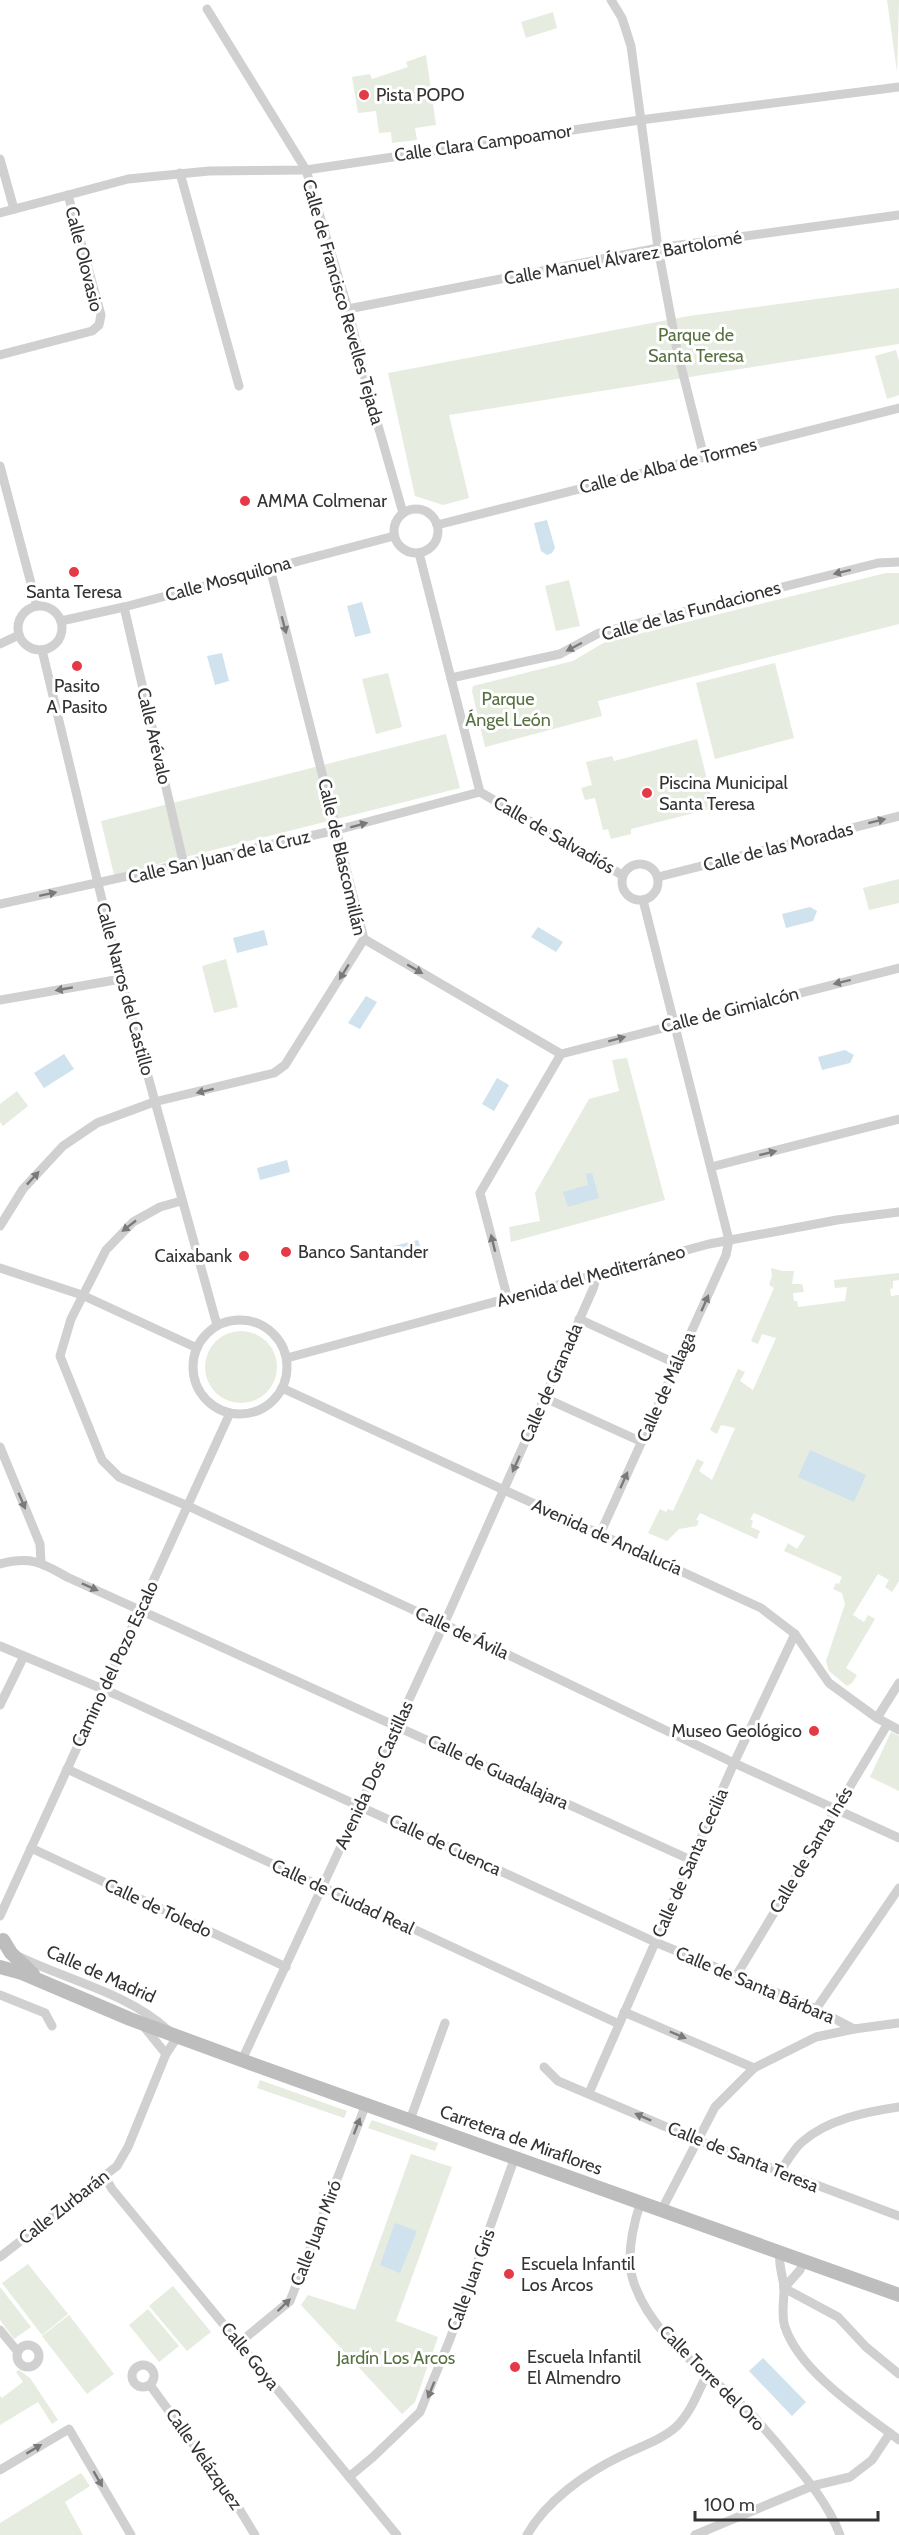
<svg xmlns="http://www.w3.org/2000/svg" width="899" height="2535" font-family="Cabin,sans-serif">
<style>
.green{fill:#e6ecdf}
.water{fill:#cfe2ee}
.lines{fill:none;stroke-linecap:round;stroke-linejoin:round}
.street{stroke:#d0d0d0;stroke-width:9}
.secondary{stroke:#bdbdbd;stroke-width:14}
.oneway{fill:#7a7a7a}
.poi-dot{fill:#e63946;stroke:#fff;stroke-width:2}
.labels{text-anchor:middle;stroke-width:6;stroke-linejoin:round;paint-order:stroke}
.poi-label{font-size:18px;fill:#333;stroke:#fff;text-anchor:start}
.street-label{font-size:18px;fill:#333;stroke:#fff}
.park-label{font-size:18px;fill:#56703f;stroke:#fff}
</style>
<rect width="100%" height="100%" fill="#fff"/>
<!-- green -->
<g class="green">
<polygon points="887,0 899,0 897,72"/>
<polygon points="553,12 557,28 526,38 521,22"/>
<polygon points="426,55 436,125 415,128 417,140 392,143 391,132 379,133 376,111 358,113 352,77 370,74 372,79 408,67 406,62"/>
<polygon points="899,288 899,344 449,415 469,498 443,505 415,496 388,373 689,316"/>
<polygon points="896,350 899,361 899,395 887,399 875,356"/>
<polygon points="886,573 899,573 899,624 598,701 602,716 485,747 472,691 473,686 573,661 605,642"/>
<polygon points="569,580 580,626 556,631 545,586"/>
<polygon points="775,663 794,738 715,759 696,683"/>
<polygon points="388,673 402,727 376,734 362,679"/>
<polygon points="446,734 460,788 114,875 101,821"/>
<polygon points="697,739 714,808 631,829 631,834 611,839 608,829 603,830 595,798 585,800 581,788 592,785 586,762 612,756 614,761"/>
<polygon points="899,879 899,903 869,910 863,888"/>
<polygon points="226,959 238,1007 214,1013 202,966"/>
<polygon points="627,1058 665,1200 511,1242 509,1227 540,1221 535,1193 589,1099 619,1091 612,1060"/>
<polygon points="17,1091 28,1106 3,1126 0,1122 0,1104"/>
<polygon points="771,1268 783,1271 794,1271 792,1284 802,1284 804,1292 793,1293 794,1301 797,1301 798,1307 845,1301 847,1287 835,1288 834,1280 899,1273 899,1280 893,1281 893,1288 890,1289 891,1296 899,1295 899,1581 892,1592 885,1587 889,1580 878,1574 853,1615 864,1622 868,1615 875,1619 846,1668 857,1675 852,1683 847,1686 829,1671 826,1661 845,1604 842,1593 833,1589 836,1583 839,1584 842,1577 784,1551 788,1543 797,1549 805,1536 754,1513 750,1519 753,1521 751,1527 760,1531 757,1539 700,1513 696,1520 699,1521 697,1526 679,1529 667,1541 648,1533 660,1509 666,1512 668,1509 673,1511 697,1459 704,1462 699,1471 712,1480 735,1428 721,1425 717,1434 710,1430 738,1369 745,1372 740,1381 753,1390 776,1338 762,1334 758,1344 751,1341 774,1288 769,1285 772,1276"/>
<circle cx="241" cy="1367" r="36"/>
<polygon points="891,1732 899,1736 899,1791 870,1777"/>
<polygon points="260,2080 347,2111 344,2118 257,2088"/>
<polygon points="372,2120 438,2143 435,2151 368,2128"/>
<polygon points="411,2154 452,2167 396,2321 438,2337 415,2402 402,2414 301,2305 308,2295 355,2310"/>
<polygon points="28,2264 68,2314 42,2335 2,2283"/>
<polygon points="173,2286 211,2332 187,2351 149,2306"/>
<polygon points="0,2287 31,2327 14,2339 0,2320"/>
<polygon points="148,2309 179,2346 159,2362 129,2325"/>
<polygon points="69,2315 114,2374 87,2394 42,2336"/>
<polygon points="19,2370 30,2378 58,2420 52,2424 38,2402 0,2425 0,2396 2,2398 23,2382 16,2372"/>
<polygon points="81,2473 90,2486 65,2502 83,2535 0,2535 0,2523"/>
</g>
<!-- water -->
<g class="water">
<polygon points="547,520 555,548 552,553 547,555 541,551 534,523"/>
<polygon points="362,602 371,633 355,637 347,606"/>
<polygon points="222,653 229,681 215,685 207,656"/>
<polygon points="810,907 817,911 813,921 786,928 782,914"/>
<polygon points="538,927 563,942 556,952 531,937"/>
<polygon points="264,930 268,945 237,953 233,938"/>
<polygon points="366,996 377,1002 360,1029 348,1023"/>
<polygon points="845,1050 854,1055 850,1063 822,1070 818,1057"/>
<polygon points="64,1054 74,1069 44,1088 34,1073"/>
<polygon points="497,1078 509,1085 494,1111 482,1104"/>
<polygon points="287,1160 290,1172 260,1180 257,1168"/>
<polygon points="592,1173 599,1198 568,1207 563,1192 588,1185 586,1174"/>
<polygon points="418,1240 422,1251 392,1259 389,1247"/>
<polygon points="810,1450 866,1475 854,1502 798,1477"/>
<polygon points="395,2223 417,2231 400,2273 380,2265"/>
<polygon points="763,2358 806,2402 792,2416 749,2371"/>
</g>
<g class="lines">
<!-- street -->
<g class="street">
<polyline points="611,0 622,18 631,46 658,248 677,350 704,457"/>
<polyline points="207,9 306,170 348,309 369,394 403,513"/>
<polyline points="0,159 14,209"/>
<polyline points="180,173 239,386"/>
<polyline points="68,195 128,179 209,171 306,170 640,120 899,87"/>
<polyline points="0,213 68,195 101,315 99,325 92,331 0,355"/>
<polyline points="348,309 658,248 899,215"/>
<polyline points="0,466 37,606"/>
<circle cx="416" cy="531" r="22"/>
<polyline points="437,525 899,408"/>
<polyline points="419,553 480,792 622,875"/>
<circle cx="40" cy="628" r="22"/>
<polyline points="124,607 184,865"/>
<polyline points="61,621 124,607 394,536"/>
<polyline points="0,644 19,635"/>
<polyline points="42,650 121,979 217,1325"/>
<polyline points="451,678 560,654 599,633 878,563 899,562"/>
<circle cx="640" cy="882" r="18"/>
<polyline points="658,877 899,816"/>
<polyline points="0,904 337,830 480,792"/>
<polyline points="364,939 561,1054 899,968"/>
<polyline points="0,1000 121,979"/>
<polyline points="711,1167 899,1119"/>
<polyline points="181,1201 160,1207 133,1222 106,1250 71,1319 60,1356 102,1460 119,1477 188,1506 444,1624 734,1763 899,1838"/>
<polyline points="0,1226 23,1189 63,1146 97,1123 154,1102 274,1073 285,1065 364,939 270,568"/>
<polyline points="0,1268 82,1295 197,1348"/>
<polyline points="508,1300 480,1193 561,1054"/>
<polyline points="579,1319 677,1364"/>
<circle cx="240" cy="1367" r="47"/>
<polyline points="287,1358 709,1244 837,1220 899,1212"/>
<polyline points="282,1388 761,1608 795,1634 829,1683 877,1718 899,1730"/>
<polyline points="545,1398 642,1442"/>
<polyline points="0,1447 40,1544 41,1562"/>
<polyline points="600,1534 726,1255 729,1240 643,900"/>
<path d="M0 1564C30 1556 41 1562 67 1577L691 1860"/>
<polyline points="0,1646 117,1695 655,1942 816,2009 854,2029"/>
<polyline points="0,1705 24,1656"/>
<polyline points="877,1718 899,1683"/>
<polyline points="67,1769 619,2024"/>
<polyline points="31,1848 286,1967"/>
<polyline points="0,1916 230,1413"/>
<path d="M20 1957C70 1981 127 1993 168 2030"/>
<polyline points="736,1976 887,1725"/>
<polyline points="0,1995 45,2013 52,2026"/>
<polyline points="816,2009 899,1888"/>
<polyline points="624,2012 754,2068"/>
<polyline points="141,2023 166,2054"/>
<polyline points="242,2060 444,1624 593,1289 597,1275"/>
<polyline points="544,2067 558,2081 697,2140 899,2216"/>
<polyline points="589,2093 734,1763 795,1634"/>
<polyline points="410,2120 445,2023"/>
<path d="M779 2173C786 2163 793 2150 802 2142 828 2119 866 2112 899 2107"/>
<polyline points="105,2177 112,2189 397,2535"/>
<path d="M640 2204C633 2226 626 2257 633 2280 650 2335 705 2371 745 2408 756 2418 766 2431 776 2442 800 2471 827 2500 840 2535"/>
<polyline points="661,2211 715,2107 754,2068 816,2037 854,2029 899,2023"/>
<path d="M780 2254C778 2267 784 2277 784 2290 784 2302 781 2316 785 2327 800 2372 862 2412 899 2440"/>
<polyline points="0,2257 117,2166 128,2147 166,2054 178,2036"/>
<polyline points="784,2288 838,2317 866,2347 899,2374"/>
<polyline points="784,2288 800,2270 803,2262"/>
<polyline points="0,2330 18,2352"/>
<polyline points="239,2343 290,2301 366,2104"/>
<circle cx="28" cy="2356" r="11"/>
<circle cx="143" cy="2376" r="11"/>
<polyline points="150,2385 235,2502 255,2535"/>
<polyline points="0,2470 69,2429 131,2535"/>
<polyline points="349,2477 373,2457 420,2412 450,2339 515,2157"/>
<path d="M527 2535C546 2501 586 2473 621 2456 639 2447 662 2440 677 2426 691 2412 698 2392 707 2374"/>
<polyline points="695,2535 812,2486 850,2477 872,2460 890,2433"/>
</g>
<!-- secondary -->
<g class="secondary">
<polyline points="3,1940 11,1953 33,1974"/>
<polyline points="0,1967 22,1973 130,2019 255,2065 899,2295"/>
</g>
</g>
<!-- one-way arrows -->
<defs><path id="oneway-solid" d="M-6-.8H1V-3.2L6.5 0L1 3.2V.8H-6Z" transform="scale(1.5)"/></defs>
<g class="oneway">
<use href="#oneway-solid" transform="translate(842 572) rotate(166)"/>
<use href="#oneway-solid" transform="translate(284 625) rotate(75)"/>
<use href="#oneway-solid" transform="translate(574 647) rotate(152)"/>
<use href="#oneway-solid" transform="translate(877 821) rotate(-14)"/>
<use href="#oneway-solid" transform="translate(359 825) rotate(-15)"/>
<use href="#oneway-solid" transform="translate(48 894) rotate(-12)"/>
<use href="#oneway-solid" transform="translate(415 969) rotate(30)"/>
<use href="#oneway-solid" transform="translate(344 972) rotate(122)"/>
<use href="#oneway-solid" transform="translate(842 982) rotate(166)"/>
<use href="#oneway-solid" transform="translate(64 989) rotate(170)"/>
<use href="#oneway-solid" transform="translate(617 1039) rotate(-15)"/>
<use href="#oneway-solid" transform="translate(205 1091) rotate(166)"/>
<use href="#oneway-solid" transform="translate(768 1153) rotate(-14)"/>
<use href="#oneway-solid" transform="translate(33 1178) rotate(-47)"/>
<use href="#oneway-solid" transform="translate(129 1226) rotate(142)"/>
<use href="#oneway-solid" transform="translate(493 1243) rotate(-104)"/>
<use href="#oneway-solid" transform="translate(705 1303) rotate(-66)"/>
<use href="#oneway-solid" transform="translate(516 1464) rotate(114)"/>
<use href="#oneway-solid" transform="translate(624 1480) rotate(-66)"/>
<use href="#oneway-solid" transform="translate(22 1501) rotate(67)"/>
<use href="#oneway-solid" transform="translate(90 1587) rotate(24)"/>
<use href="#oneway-solid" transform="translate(678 2035) rotate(23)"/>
<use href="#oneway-solid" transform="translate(643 2117) rotate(-156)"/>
<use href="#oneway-solid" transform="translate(357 2126) rotate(-69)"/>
<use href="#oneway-solid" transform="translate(284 2305) rotate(-44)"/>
<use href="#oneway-solid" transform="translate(431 2390) rotate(112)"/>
<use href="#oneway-solid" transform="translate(34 2449) rotate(-31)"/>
<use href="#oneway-solid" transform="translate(98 2479) rotate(60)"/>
</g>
<!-- markers -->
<g class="poi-dot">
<circle cx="364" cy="95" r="6"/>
<circle cx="245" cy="501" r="6"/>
<circle cx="74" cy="572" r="6"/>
<circle cx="77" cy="666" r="6"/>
<circle cx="647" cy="793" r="6"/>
<circle cx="286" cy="1252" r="6"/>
<circle cx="244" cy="1256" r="6"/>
<circle cx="814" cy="1731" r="6"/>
<circle cx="509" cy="2274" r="6"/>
<circle cx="515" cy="2367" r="6"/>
</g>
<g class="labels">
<!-- poi labels -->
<g class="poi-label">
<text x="376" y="101">Pista POPO</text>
<text x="257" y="507">AMMA Colmenar</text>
<text x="74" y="598" text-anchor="middle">Santa Teresa</text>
<text x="77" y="692" text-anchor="middle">Pasito<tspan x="77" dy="21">A Pasito</tspan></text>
<text x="659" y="789">Piscina Municipal<tspan x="659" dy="21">Santa Teresa</tspan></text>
<text x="298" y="1258">Banco Santander</text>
<text x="232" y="1262" text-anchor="end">Caixabank</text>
<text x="802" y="1737" text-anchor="end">Museo Geológico</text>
<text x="521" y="2270">Escuela Infantil<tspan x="521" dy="21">Los Arcos</tspan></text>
<text x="527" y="2363">Escuela Infantil<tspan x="527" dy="21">El Almendro</tspan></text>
</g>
<!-- street labels -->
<g class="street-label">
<text transform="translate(483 143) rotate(-8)" y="6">Calle Clara Campoamor</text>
<text transform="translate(623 258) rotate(-10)" y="6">Calle Manuel Álvarez Bartolomé</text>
<text transform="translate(84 259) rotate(76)" y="6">Calle Olovasio</text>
<text transform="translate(343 302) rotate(74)" y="6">Calle de Francisco Revelles Tejada</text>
<text transform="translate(668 466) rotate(-14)" y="6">Calle de Alba de Tormes</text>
<text transform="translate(228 579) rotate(-15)" y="6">Calle Mosquilona</text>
<text transform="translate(691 611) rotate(-15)" y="6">Calle de las Fundaciones</text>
<text transform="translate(154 736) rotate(77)" y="6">Calle Arévalo</text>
<text transform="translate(554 835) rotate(30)" y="6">Calle de Salvadiós</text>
<text transform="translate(778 847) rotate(-14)" y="6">Calle de las Moradas</text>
<text transform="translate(219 857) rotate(-13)" y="6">Calle San Juan de la Cruz</text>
<text transform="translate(342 857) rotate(77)" y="6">Calle de Blascomillán</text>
<text transform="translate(125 989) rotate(75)" y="6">Calle Narros del Castillo</text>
<text transform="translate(730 1010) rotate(-14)" y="6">Calle de Gimialcón</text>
<text transform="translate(591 1276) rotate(-15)" y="6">Avenida del Mediterráneo</text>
<text transform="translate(551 1383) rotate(-66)" y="6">Calle de Granada</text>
<text transform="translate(666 1387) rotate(-66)" y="6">Calle de Málaga</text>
<text transform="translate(607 1537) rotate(24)" y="6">Avenida de Andalucía</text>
<text transform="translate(462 1633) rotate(25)" y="6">Calle de Ávila</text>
<text transform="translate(115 1664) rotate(-65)" y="6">Camino del Pozo Escalo</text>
<text transform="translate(498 1772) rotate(25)" y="6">Calle de Guadalajara</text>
<text transform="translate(374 1775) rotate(-65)" y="6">Avenida Dos Castillas</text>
<text transform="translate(445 1845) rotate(25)" y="6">Calle de Cuenca</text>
<text transform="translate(811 1850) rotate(-59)" y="6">Calle de Santa Inés</text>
<text transform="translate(690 1863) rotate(-66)" y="6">Calle de Santa Cecilia</text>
<text transform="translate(343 1897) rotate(25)" y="6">Calle de Ciudad Real</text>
<text transform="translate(158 1908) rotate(25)" y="6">Calle de Toledo</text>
<text transform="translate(101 1974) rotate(24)" y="6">Calle de Madrid</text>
<text transform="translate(755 1985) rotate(23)" y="6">Calle de Santa Bárbara</text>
<text transform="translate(521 2140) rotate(20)" y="6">Carretera de Miraflores</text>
<text transform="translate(743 2157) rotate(22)" y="6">Calle de Santa Teresa</text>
<text transform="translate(64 2207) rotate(-38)" y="6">Calle Zurbarán</text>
<text transform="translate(316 2233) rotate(-69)" y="6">Calle Juan Miró</text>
<text transform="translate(471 2280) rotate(-70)" y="6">Calle Juan Gris</text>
<text transform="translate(250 2356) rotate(51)" y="6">Calle Goya</text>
<text transform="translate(712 2378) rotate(45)" y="6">Calle Torre del Oro</text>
<text transform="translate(204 2459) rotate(55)" y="6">Calle Velázquez</text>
</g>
<!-- park labels -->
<g class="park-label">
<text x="696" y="341">Parque de<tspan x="696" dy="21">Santa Teresa</tspan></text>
<text x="508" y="705">Parque<tspan x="508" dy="21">Ángel León</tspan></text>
<text x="396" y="2364">Jardín Los Arcos</text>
</g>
</g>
<!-- scale -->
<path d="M695 2511v9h183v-9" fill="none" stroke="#333333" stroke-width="3"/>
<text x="704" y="2511" font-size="18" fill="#333333" stroke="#ffffff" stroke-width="4.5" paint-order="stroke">100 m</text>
</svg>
